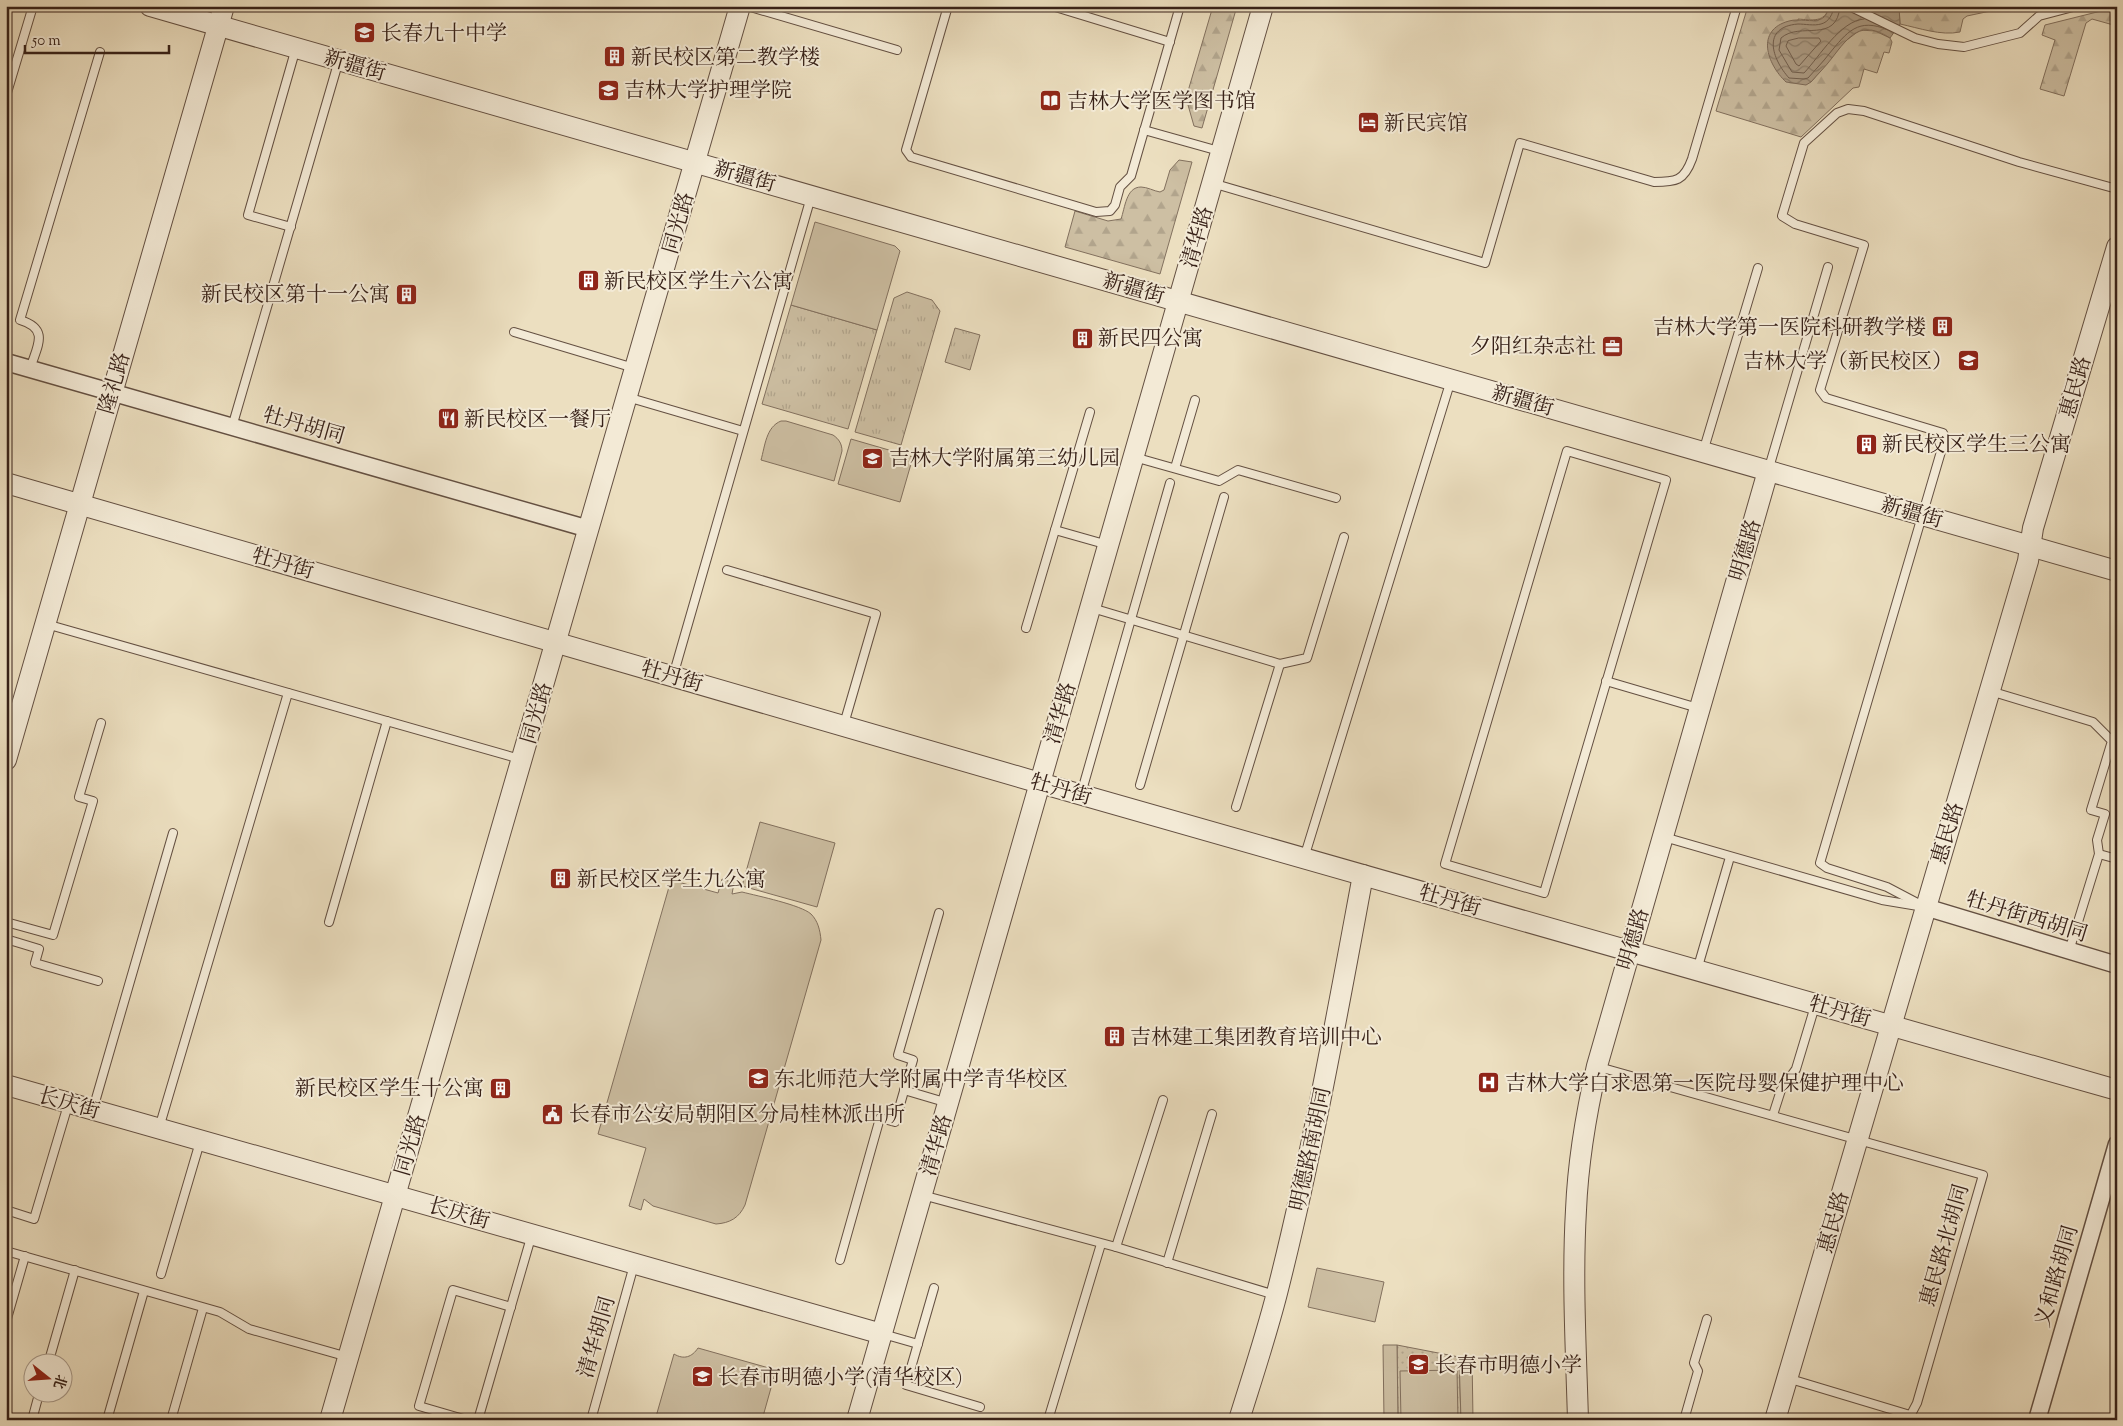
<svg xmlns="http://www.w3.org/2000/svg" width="2123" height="1426" font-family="'Sorts Mill Goudy','Noto Serif SC',serif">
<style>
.grass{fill:url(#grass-tufts);stroke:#82705e}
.forest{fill:url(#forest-firs);stroke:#82705e}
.park{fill:url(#park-dots);stroke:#82705e}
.garden{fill:#cdbfa3;stroke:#82705e}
.water{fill:url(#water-waves);stroke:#7e6c5b}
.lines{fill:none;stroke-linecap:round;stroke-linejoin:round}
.shore{stroke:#726050;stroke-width:1}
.service-casing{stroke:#645042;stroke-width:10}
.minor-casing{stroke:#645042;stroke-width:19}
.tertiary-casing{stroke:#645042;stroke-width:22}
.service{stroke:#f3ead6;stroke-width:8}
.minor{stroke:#f3ead6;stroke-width:16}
.tertiary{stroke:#f3ead6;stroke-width:20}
.labels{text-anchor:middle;stroke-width:4;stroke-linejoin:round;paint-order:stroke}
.poi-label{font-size:21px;fill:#372118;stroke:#f3ead6;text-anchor:start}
.street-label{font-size:21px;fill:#372118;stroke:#f3ead6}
</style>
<defs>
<pattern id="grass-tufts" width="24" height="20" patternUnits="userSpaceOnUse" patternTransform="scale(1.25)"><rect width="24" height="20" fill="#cdbfa3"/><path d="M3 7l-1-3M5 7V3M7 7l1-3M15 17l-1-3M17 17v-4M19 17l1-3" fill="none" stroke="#b1a48c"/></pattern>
<pattern id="forest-firs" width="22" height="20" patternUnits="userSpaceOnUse" patternTransform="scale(1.25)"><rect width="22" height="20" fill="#cdbfa3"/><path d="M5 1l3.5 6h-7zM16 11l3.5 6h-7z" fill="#b1a48c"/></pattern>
<pattern id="park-dots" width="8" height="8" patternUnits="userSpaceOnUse" patternTransform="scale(1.25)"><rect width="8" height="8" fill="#cdbfa3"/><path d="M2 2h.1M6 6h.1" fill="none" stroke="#b1a48c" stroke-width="1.8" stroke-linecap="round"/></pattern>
<pattern id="water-waves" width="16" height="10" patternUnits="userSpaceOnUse" patternTransform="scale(1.25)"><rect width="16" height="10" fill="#ae9e87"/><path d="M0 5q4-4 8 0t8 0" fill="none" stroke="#8e806d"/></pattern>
</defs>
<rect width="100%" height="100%" fill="#ecdfc0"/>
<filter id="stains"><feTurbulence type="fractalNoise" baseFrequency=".004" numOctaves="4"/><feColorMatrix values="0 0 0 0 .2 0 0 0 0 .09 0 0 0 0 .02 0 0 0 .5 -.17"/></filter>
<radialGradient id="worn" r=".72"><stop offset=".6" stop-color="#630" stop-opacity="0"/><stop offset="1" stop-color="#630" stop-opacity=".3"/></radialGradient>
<!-- grass -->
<g class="grass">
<polygon points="907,292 932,300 940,311 901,445 855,432 894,298"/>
<polygon points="791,305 877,330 848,429 762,404"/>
<polygon points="955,328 980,335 970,370 945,362"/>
</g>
<!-- forest -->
<g class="forest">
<polygon points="1213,6 1237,6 1202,128 1194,126 1186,98"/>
<path d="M1748 6 1829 7C1825 23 1812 20 1798 19L1811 82 1843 43 1860 30 1875 31 1890 38 1892 42 1889 53 1884 52 1877 73 1864 69 1859 87 1853 88 1801 137 1716 111Z"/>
<path d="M1899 6H2014L1967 16 1963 19 1960 32C1941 36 1919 28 1900 24Z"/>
<polygon points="2117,7 2117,26 2092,19 2086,23 2064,96 2040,89 2055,40 2042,35 2045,25"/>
<path d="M1179 160 1192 162 1160 274 1065 247 1075 211 1108 221 1121 219C1125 208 1126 187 1141 187 1147 187 1154 191 1160 192L1164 190 1170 170Z"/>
</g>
<!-- park -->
<polygon class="park" points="1397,1345 1459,1357 1461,1420 1398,1420"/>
<!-- garden -->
<g class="garden">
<polygon points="815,222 895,246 900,251 877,330 791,305"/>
<path d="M781 421H786L833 435C839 439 842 444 842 451L834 481 761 460C765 446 766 427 781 421Z"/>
<polygon points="851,439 913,457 900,502 838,484"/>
<polygon points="760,822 835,843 817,907 742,886"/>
<path d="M722 879 734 883 732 894 742 892C758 896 801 905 811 914 818 921 820 930 821 940L745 1205C739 1218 730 1223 716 1224L653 1206 644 1199 641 1210 629 1206 646 1148 598 1134 671 880 718 893Z"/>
<polygon points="1317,1268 1384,1282 1375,1322 1308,1307"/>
<polygon points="1383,1345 1397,1345 1398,1420 1384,1420"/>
<path d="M698 1348 776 1370 762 1420H655L674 1354C684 1360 692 1357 698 1348Z"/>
<polygon points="1472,1356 1473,1420 1461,1420 1459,1357"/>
<polygon points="1457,1370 1458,1420 1401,1420 1400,1371"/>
</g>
<!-- water -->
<path class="water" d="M1829 6H1899L1900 24 1890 38C1861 19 1849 36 1832 58 1826 66 1818 74 1811 82L1806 85 1786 82C1767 64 1755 30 1789 21 1799 18 1812 23 1821 19 1826 17 1828 11 1829 6Z"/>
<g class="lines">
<!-- shore -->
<g class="shore">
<path d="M1834 6C1833 14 1829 22 1821 24 1814 26 1805 24 1798 24 1761 27 1772 59 1789 78L1804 79 1808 78C1815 70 1823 62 1829 54 1847 32 1858 17 1888 30"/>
<path d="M1840 6C1837 45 1800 21 1781 38L1779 50 1792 72 1804 73C1820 56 1840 21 1864 19"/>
<polygon points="1799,38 1819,38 1821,41 1799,66 1796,64 1786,46 1788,41"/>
</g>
<defs>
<g id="service">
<polyline points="747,6 897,50"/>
<polyline points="948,6 906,150 911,157 1096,212 1110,211 1115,205 1120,187 1131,176 1180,6"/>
<polyline points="1052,6 1170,42"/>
<polyline points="1849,6 1915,38 1938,44 1964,47 2020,33 2039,16 2077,6"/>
<polyline points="6,96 33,6"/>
<polyline points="1144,130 1219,151"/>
<path d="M1212 183 1485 263 1520 143 1654 182C1676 182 1684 181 1692 159L1737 6"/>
<polyline points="291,227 248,215 296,48"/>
<polyline points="514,332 634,368"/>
<path d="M30 369C37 346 50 329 20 320L100 52"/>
<polyline points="627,397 743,431"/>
<polyline points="232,427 339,60"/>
<polygon points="1567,451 1666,480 1544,893 1445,864"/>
<polyline points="1703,452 1758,268"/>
<polyline points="1134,457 1219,481 1238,470 1336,498"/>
<polyline points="1175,468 1195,400"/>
<polyline points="1768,471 1828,267"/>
<polyline points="1055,530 1108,545"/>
<polyline points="727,570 876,614 844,724"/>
<polyline points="1092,608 1280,664 1307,658 1344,537"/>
<polyline points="46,624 520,759"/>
<polyline points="1026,628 1090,412"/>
<polyline points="673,676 811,197"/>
<polyline points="1606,681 1698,708"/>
<polyline points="1990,691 2093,722 2112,741 2091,810 2105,814 2097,840 2099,854 2069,951"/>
<polyline points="1140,785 1224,497"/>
<polyline points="1081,794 1170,483"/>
<polyline points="1236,807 1280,664"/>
<polyline points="1664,837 1882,900 1918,906"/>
<polyline points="2099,854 2117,859"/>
<polyline points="1304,858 1451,380"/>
<polyline points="1925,907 1887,887 1827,868 1820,863 1945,438 1943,433 1826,398 1820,390 1864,245 1795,224 1782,216 1804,143 1837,113 1848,109 1864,111 2019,162 2117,189"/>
<polyline points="6,922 53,935 93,801 79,797 101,723"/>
<polyline points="329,922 387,721"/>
<polyline points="6,939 39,949 35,963 98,981"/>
<polyline points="1697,970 1730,857"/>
<polyline points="1599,1067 1983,1175 1917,1403 1908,1420"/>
<polyline points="904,1090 948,1103"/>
<polyline points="93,1109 173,833"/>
<polyline points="1773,1115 1781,1090 1796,1069 1815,1006"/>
<polyline points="159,1128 288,693"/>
<polyline points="922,1195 1116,1247 1275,1295"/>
<polyline points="6,1210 34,1219 68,1105"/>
<polyline points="1116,1247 1163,1100"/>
<polyline points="6,1251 220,1312 249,1329 348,1357"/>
<polyline points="840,1260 880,1118 895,1122 913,1060 898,1055 939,913"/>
<polyline points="1167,1263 1212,1114"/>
<polyline points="161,1274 200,1142"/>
<polyline points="934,1288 906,1385 980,1407"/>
<polyline points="6,1322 25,1256"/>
<polyline points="883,1334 918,1344"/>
<polyline points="48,1364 75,1270"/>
<polyline points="1787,1378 1910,1415"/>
<polyline points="32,1420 39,1394"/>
<polyline points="107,1420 144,1291"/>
<polyline points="171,1420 203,1308"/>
<polyline points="467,1420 419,1406 453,1290 511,1307"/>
<polyline points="478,1420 532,1234"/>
<polyline points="591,1420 634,1265"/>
<polyline points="1048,1420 1101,1244"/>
<polyline points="1684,1420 1698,1371 1694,1363 1707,1319"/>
</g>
<g id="minor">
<polyline points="6,362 589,529"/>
<polyline points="1925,907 2117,965"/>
<polyline points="2037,1420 2117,1144"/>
</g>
<g id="tertiary">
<polyline points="150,6 2117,571"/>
<polyline points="6,483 1040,783 2117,1090"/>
<polyline points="6,760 224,6"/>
<polyline points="6,1085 882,1334"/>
<polyline points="330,1420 740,6"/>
<polyline points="857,1420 1263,6"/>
<path d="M1239 1420C1252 1378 1266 1336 1277 1293 1312 1155 1337 1015 1363 875"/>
<path d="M1578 1420C1576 1350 1572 1280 1576 1210 1578 1161 1586 1114 1597 1066L1768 471"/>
<polyline points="1775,1420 2028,561 2033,528 2117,247"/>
</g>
</defs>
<!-- service casing -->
<use href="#service" class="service-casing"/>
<!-- minor casing -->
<use href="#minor" class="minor-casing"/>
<!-- tertiary casing -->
<use href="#tertiary" class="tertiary-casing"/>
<!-- service -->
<use href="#service" class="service"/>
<!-- minor -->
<use href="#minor" class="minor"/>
<!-- tertiary -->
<use href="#tertiary" class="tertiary"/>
</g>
<!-- icons -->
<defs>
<symbol id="school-square" viewBox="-11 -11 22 22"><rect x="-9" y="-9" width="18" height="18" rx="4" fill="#8f2418" stroke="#f3ead6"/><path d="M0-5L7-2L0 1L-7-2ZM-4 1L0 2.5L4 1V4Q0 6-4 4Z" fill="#fff"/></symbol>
<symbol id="building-square" viewBox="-11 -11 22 22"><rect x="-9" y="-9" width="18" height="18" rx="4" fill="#8f2418" stroke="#f3ead6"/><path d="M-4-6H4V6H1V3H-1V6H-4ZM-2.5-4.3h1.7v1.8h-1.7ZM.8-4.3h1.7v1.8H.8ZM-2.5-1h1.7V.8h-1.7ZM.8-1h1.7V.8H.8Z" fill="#fff"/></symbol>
<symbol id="university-square" viewBox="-11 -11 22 22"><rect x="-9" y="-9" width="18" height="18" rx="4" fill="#8f2418" stroke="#f3ead6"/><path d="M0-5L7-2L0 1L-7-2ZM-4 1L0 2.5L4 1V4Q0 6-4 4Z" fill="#fff"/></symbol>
<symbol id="library-square" viewBox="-11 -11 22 22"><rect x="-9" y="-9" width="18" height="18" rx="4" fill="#8f2418" stroke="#f3ead6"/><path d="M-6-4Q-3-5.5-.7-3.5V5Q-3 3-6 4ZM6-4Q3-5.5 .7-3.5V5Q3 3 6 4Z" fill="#fff"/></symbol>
<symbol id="hotel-square" viewBox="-11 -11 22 22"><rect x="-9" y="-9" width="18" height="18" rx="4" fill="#8f2418" stroke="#f3ead6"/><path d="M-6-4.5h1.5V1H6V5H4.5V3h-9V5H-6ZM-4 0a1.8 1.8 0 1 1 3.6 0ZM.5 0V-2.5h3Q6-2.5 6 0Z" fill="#fff"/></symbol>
<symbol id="office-square" viewBox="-11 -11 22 22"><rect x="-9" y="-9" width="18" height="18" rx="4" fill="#8f2418" stroke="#f3ead6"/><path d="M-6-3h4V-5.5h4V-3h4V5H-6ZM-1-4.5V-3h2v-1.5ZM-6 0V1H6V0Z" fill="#fff"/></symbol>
<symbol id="restaurant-square" viewBox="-11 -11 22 22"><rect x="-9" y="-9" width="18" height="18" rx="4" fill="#8f2418" stroke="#f3ead6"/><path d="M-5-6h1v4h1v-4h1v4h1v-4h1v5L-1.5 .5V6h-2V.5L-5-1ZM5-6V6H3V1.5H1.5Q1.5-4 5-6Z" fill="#fff"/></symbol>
<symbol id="hospital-square" viewBox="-11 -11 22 22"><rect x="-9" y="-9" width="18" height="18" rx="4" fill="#8f2418" stroke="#f3ead6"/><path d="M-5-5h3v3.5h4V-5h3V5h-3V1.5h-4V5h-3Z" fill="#fff"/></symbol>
<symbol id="civic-square" viewBox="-11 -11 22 22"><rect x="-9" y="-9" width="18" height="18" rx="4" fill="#8f2418" stroke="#f3ead6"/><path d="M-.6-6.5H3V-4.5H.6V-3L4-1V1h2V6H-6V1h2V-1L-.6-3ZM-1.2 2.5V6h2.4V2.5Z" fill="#fff"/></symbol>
</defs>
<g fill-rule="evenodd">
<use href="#school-square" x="352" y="20" width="25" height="25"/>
<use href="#building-square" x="602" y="44" width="25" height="25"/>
<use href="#university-square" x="596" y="78" width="25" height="25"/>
<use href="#library-square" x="1038" y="88" width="25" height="25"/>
<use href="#hotel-square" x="1356" y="110" width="25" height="25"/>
<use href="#building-square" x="576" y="268" width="25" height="25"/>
<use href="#building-square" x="394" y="282" width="25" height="25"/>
<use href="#building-square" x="1930" y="314" width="25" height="25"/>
<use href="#building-square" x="1070" y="326" width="25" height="25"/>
<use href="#office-square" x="1600" y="334" width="25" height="25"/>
<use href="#university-square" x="1956" y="348" width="25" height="25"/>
<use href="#restaurant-square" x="436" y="406" width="25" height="25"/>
<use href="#building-square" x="1854" y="432" width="25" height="25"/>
<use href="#school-square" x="860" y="446" width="25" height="25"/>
<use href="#building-square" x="548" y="866" width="25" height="25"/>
<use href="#building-square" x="1102" y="1024" width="25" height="25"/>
<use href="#school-square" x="746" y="1066" width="25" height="25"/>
<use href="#hospital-square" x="1476" y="1070" width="25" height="25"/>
<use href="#building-square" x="488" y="1076" width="25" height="25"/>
<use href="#civic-square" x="540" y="1102" width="25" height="25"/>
<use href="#school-square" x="1406" y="1352" width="25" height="25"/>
<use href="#school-square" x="690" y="1364" width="25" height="25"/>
</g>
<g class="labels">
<!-- poi labels -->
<g class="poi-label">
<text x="381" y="40">长春九十中学</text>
<text x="631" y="64">新民校区第二教学楼</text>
<text x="624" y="97">吉林大学护理学院</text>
<text x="1067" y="108">吉林大学医学图书馆</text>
<text x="1384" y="130">新民宾馆</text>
<text x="604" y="288">新民校区学生六公寓</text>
<text x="390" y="301" text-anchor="end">新民校区第十一公寓</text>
<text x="1926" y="334" text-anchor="end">吉林大学第一医院科研教学楼</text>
<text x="1098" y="345">新民四公寓</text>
<text x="1596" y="353" text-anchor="end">夕阳红杂志社</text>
<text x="1953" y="368" text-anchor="end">吉林大学（新民校区）</text>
<text x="464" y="426">新民校区一餐厅</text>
<text x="1882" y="451">新民校区学生三公寓</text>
<text x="889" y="465">吉林大学附属第三幼儿园</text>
<text x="577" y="886">新民校区学生九公寓</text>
<text x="1130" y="1044">吉林建工集团教育培训中心</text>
<text x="774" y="1086">东北师范大学附属中学青华校区</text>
<text x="1505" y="1090">吉林大学白求恩第一医院母婴保健护理中心</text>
<text x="484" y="1095" text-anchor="end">新民校区学生十公寓</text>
<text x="569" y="1121">长春市公安局朝阳区分局桂林派出所</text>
<text x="1435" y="1372">长春市明德小学</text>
<text x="718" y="1384">长春市明德小学(清华校区)</text>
</g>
<!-- street labels -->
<g class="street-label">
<text transform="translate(355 65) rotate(16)" y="7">新疆街</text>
<text transform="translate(745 176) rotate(16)" y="7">新疆街</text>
<text transform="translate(678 223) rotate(-74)" y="7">同光路</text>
<text transform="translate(1197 237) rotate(-74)" y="7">清华路</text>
<text transform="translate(1134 288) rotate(16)" y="7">新疆街</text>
<text transform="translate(114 383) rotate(-74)" y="7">隆礼路</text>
<text transform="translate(2075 387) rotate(-74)" y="7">惠民路</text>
<text transform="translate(1523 400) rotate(16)" y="7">新疆街</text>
<text transform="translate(304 425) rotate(16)" y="7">牡丹胡同</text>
<text transform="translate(1912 512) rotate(16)" y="7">新疆街</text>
<text transform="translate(1745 550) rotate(-74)" y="7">明德路</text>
<text transform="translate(283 563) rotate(16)" y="7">牡丹街</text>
<text transform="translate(672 676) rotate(16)" y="7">牡丹街</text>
<text transform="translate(536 713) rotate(-74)" y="7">同光路</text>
<text transform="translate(1060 713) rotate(-74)" y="7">清华路</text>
<text transform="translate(1061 789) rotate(16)" y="7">牡丹街</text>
<text transform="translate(1947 833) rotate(-73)" y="7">惠民路</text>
<text transform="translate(1450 900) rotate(16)" y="7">牡丹街</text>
<text transform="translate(2027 916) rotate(17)" y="7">牡丹街西胡同</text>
<text transform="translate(1633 939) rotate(-74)" y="7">明德路</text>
<text transform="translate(1840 1011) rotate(16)" y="7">牡丹街</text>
<text transform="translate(69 1103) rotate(16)" y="7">长庆街</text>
<text transform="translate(410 1145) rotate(-74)" y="7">同光路</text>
<text transform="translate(936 1145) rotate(-74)" y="7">清华路</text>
<text transform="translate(1310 1149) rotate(-78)" y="7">明德路南胡同</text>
<text transform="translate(459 1213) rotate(16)" y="7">长庆街</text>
<text transform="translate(1833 1222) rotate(-74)" y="7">惠民路</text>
<text transform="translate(1944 1245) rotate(-74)" y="7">惠民路北胡同</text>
<text transform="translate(2056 1276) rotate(-74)" y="7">义和路胡同</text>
<text transform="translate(596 1337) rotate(-74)" y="7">清华胡同</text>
</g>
</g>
<!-- margin -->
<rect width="2123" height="1426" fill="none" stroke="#ecdfc0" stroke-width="25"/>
<rect x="8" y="8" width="2108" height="1411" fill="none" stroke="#372118" stroke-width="2.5"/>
<rect x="12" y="12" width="2098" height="1401" fill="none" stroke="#372118"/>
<!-- north arrow -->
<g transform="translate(48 1378) rotate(107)"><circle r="24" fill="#f3ead6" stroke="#a89a8a"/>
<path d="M0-4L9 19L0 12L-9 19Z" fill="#8f2418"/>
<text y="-8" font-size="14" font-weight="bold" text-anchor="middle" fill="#372118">北</text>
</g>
<!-- scale -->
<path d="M25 45v8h144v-8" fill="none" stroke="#372118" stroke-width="2.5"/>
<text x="32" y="45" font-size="15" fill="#372118" stroke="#f3ead6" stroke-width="4" paint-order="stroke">50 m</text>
<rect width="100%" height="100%" filter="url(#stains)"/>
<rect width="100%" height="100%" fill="url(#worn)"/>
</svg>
